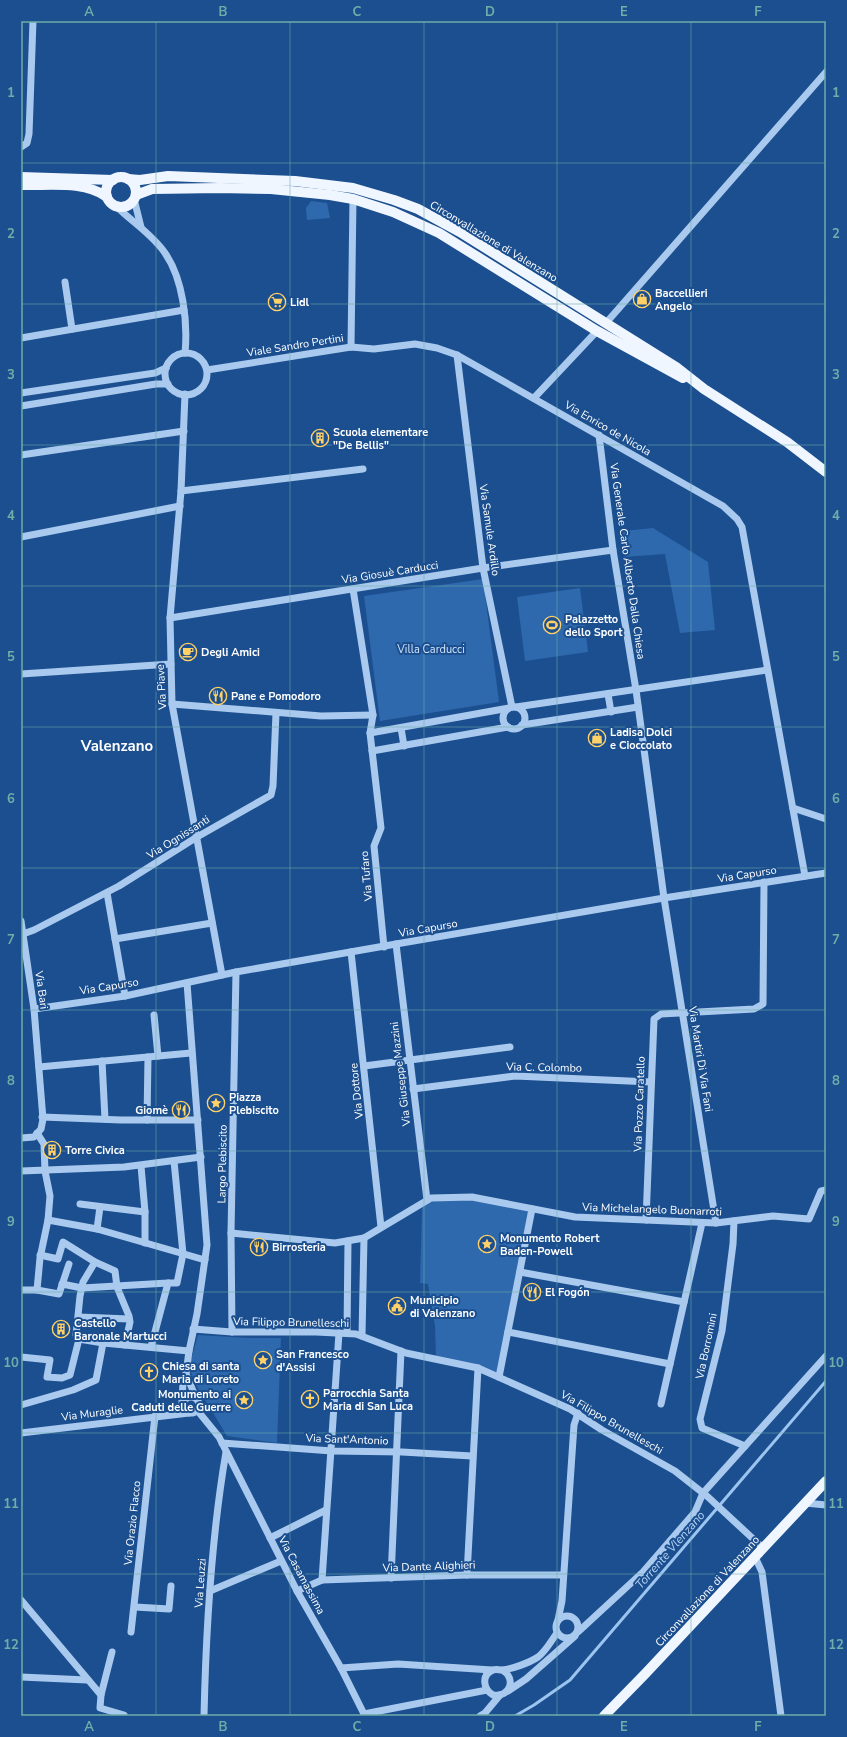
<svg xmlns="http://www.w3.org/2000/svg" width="847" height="1737" font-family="'Nunito Sans',sans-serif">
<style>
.green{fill:#2e69ad}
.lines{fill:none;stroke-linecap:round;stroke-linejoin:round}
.stream{stroke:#9cc4f0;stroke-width:3}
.minor{stroke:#a9c9ee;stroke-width:7}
.major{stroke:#f0f6ff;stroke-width:10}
.grid{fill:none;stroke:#6fada8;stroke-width:1;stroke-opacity:0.55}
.labels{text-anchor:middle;stroke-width:4;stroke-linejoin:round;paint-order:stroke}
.street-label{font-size:11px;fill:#fff;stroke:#1b4f8f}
.poi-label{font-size:11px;font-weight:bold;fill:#fff;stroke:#1b4f8f;text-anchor:start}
.park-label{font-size:11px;fill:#cfe3fa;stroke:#1b4f8f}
.water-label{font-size:12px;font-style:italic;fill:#b5d3f5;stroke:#1b4f8f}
.district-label{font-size:15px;font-weight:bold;fill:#fff;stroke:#1b4f8f}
.neatline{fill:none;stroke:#6fada8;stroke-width:1.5}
.grid-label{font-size:13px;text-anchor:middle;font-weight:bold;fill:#6fada8}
</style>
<rect width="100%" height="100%" fill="#1b4f8f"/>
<!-- green -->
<g class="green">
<polygon points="311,201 327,203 330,218 307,220 306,208"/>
<polygon points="653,528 708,562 715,630 680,633 665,554 624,557 623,531"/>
<polygon points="483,579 499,702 380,721 364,596"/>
<polygon points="580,588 588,652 525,661 517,597"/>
<polygon points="472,1197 532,1209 499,1377 436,1359 435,1326 428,1284 420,1283 422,1208 431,1198"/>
<polygon points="198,1335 248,1338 281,1338 277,1443 227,1436 195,1383 189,1367"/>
</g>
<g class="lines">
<!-- stream -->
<polyline class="stream" points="515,1716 534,1705 570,1680 826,1381"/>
<!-- minor -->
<g class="minor">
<polyline points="21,147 27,143 29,134 33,21"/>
<polyline points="134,199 141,227"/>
<path d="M116 206C132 222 152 234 165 253 183 279 188 322 185 353"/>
<polyline points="65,282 72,329"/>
<polyline points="606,323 826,72"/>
<polyline points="21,338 184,310"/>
<polyline points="351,347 353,199"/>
<circle cx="186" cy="374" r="21"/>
<polyline points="457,355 483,568 512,707"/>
<polyline points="207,370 351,347 374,349 415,344 437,348 457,355 723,506 737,519 742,527 805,876"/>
<polyline points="21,393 155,373 166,368"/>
<polyline points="185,394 181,491 170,618 172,704 222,975"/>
<polyline points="534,398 597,331"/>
<polyline points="21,406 156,384 168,384"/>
<polyline points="599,435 613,550 636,690 664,898 716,1223"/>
<polyline points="21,455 184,431"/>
<polyline points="181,491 363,469"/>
<polyline points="21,537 180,506"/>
<polyline points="353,589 373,715 370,733 381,828 374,846 384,947"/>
<polyline points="170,618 483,568 613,550"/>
<polyline points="21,674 171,664"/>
<polyline points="608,694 611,712"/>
<polyline points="172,704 321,716 373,715"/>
<polyline points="516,707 767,670"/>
<circle cx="514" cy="718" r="11"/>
<polyline points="522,725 638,707"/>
<polyline points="401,728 404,746"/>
<polyline points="370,733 509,708"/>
<polyline points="372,751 508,727"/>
<polyline points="793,808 826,819"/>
<polyline points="107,893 125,996"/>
<polyline points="21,921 34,1009 43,1119 41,1129 34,1137 21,1138"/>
<polyline points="23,934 34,930 119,886 197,837 271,795 273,786 276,713"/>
<polyline points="115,939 212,923"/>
<polyline points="396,944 427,1200"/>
<polyline points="351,952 381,1227"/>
<polyline points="34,1009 125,996 236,972 396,944 664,898 826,873"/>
<polyline points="154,1015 158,1056"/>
<polyline points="102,1061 105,1119"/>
<polyline points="364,1066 510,1047"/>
<polyline points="39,1067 191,1053"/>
<polyline points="413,1089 515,1076 651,1082"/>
<polyline points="42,1117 121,1120 198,1120"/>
<polyline points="147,1120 148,1057"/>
<polyline points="141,1166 145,1212 145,1243"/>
<polyline points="21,1171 124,1167 201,1157"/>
<polyline points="80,1204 145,1212"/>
<polyline points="48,1220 97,1229 205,1260"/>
<polyline points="646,1220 654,1019 661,1014 754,1009 763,1004 764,882"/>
<polyline points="734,1221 733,1244 722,1331 700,1419 702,1428 745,1446"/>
<polyline points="97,1229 100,1207"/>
<polyline points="231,1233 335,1243 364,1238 431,1198 472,1197 575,1217 716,1223 773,1216 809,1219 821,1191 826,1190"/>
<polyline points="40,1255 58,1259 63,1242 95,1262 115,1271 117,1287 129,1316 130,1322 125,1345"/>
<polyline points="520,1272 684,1302"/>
<polyline points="62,1284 82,1288 168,1283"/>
<polyline points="21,1290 37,1290 59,1294 69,1264"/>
<polyline points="37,1290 40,1258 48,1220 50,1196 45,1171 44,1144 37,1133"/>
<polyline points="79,1317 129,1319"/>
<polyline points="193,1329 232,1332 316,1332 356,1334 406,1353 478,1368 570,1409 602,1430 675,1471 708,1497 763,1548"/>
<polyline points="232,1332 231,1233 236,972"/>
<polyline points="508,1332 670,1364"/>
<polyline points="347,1333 348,1241"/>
<polyline points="362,1336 364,1238"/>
<polyline points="79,1339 103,1343 189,1351"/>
<polyline points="79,1339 76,1335 80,1296 83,1282 95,1262"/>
<polyline points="151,1347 168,1283 177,1283 183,1254 174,1161"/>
<polyline points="21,1357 50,1360 47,1377 62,1378 70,1375 79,1339"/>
<polyline points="186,1374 196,1398"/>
<polyline points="499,1377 532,1209"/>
<circle cx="191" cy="1405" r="8"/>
<polyline points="182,1403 183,1381 186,1374 189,1351 197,1314 207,1245 187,983"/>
<polyline points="661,1404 702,1223"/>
<polyline points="21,1405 73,1390 96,1380 103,1343"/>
<polyline points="197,1410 219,1437 297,1591 341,1668 365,1716"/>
<polyline points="21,1433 189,1413"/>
<polyline points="222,1443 332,1451 402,1452 472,1456"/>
<polyline points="805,1503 826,1505"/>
<polyline points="270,1538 326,1510"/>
<polyline points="755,1557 762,1572 781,1716"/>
<polyline points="467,1575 478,1368"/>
<polyline points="391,1578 401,1351"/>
<polyline points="322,1580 339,1333"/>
<polyline points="210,1591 281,1561"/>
<polyline points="297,1591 322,1580 467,1575 563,1575"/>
<polyline points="21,1600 101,1695 100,1708 124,1715"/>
<polyline points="135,1607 169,1609 171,1586"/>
<circle cx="567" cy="1627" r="11"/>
<polyline points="558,1620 562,1601 574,1425 578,1413"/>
<polyline points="131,1632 155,1416"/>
<polyline points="578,1632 643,1572 695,1512 703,1493 826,1356"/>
<polyline points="341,1668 398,1664 492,1670"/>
<path d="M502 1670C517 1678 510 1698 493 1695 483 1689 481 1675 493 1670 496 1669 499 1670 502 1670 512 1669 529 1663 538 1657 546 1651 551 1641 557 1633"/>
<polyline points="21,1677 87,1680"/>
<polyline points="508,1691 526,1679 575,1636"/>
<polyline points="101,1695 112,1652"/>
<polyline points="364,1714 487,1690"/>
<path d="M204 1716C206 1628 211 1539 226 1452"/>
<polyline points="480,1716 485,1713 500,1695"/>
</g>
<!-- major -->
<g class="major">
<polyline points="21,177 113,180"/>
<circle cx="121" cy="192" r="15"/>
<polyline points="128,179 140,180 168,176 295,181 353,188 394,200 418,209 460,232 676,367 704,389 787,442 826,472"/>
<path d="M21 185C48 186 84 180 107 197"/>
<polyline points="136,195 152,189 220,188 271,189 330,195 353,199 393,212 439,233 597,331 683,378"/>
<polyline points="604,1716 645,1674 826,1481"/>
</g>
</g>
<!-- grid -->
<path class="grid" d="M156 21V1716M290 21V1716M424 21V1716M557 21V1716M691 21V1716M21 163H826M21 304H826M21 445H826M21 586H826M21 727H826M21 868H826M21 1010H826M21 1151H826M21 1292H826M21 1433H826M21 1574H826"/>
<!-- icons -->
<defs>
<symbol id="shop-ring" viewBox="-11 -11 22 22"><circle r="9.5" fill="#1b4f8f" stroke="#ffd166" stroke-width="1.5"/><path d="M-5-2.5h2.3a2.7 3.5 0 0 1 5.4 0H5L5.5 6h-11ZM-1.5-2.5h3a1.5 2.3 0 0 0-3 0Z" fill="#ffd166"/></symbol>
<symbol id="supermarket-ring" viewBox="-11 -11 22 22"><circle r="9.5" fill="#1b4f8f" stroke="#ffd166" stroke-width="1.5"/><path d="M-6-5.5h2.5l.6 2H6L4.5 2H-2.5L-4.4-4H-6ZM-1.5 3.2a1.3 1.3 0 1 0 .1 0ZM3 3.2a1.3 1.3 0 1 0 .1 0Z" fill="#ffd166"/></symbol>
<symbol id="building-ring" viewBox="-11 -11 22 22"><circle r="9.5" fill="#1b4f8f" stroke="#ffd166" stroke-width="1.5"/><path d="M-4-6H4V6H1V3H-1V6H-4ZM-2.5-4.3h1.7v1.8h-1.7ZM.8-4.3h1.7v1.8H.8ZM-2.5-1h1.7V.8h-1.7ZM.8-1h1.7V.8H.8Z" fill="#ffd166"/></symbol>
<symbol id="stadium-ring" viewBox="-11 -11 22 22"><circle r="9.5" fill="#1b4f8f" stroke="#ffd166" stroke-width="1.5"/><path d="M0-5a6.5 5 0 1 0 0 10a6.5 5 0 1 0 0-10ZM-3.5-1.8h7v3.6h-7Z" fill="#ffd166"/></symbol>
<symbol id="cafe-ring" viewBox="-11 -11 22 22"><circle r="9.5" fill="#1b4f8f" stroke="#ffd166" stroke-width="1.5"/><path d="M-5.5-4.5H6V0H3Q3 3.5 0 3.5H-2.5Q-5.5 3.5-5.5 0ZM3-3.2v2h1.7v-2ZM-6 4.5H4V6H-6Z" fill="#ffd166"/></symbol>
<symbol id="restaurant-ring" viewBox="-11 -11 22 22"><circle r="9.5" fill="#1b4f8f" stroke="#ffd166" stroke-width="1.5"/><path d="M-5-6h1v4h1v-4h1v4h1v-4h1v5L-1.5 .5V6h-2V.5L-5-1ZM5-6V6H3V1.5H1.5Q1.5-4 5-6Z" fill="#ffd166"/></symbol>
<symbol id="sight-ring" viewBox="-11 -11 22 22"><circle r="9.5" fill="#1b4f8f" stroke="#ffd166" stroke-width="1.5"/><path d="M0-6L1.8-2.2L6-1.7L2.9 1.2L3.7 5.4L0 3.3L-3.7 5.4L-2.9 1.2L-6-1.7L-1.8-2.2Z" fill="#ffd166"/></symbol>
<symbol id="civic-ring" viewBox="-11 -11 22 22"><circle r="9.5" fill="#1b4f8f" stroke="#ffd166" stroke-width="1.5"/><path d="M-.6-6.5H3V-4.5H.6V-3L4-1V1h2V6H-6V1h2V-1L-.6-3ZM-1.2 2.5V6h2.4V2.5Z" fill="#ffd166"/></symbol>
<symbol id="church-ring" viewBox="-11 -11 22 22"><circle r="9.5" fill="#1b4f8f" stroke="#ffd166" stroke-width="1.5"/><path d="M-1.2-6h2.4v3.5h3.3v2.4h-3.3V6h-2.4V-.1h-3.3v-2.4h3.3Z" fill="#ffd166"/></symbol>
</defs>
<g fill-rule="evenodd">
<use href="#shop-ring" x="632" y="289" width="20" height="20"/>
<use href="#supermarket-ring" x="267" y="292" width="20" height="20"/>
<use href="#building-ring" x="310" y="428" width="20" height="20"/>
<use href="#stadium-ring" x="542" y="615" width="20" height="20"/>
<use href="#cafe-ring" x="178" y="642" width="20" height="20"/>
<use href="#restaurant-ring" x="208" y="686" width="20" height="20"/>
<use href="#shop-ring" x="587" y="728" width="20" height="20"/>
<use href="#sight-ring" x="206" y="1093" width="20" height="20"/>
<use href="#restaurant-ring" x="171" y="1100" width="20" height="20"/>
<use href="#building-ring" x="42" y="1140" width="20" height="20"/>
<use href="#sight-ring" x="477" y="1234" width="20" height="20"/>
<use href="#restaurant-ring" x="249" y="1237" width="20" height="20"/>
<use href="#restaurant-ring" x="522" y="1282" width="20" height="20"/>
<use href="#civic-ring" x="387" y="1296" width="20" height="20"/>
<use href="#building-ring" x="51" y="1319" width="20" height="20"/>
<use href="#sight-ring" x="253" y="1350" width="20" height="20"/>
<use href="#church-ring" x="139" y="1362" width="20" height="20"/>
<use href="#church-ring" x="300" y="1389" width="20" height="20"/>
<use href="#sight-ring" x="234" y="1390" width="20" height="20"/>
</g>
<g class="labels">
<!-- street labels -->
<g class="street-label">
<text transform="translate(494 241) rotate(31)" y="4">Circonvallazione di Valenzano</text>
<text transform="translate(295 345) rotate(-9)" y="4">Viale Sandro Pertini</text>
<text transform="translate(608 428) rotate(30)" y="4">Via Enrico de Nicola</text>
<text transform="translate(490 530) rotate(82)" y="4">Via Samule Ardillo</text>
<text transform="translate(628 561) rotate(82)" y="4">Via Generale Carlo Alberto Dalla Chiesa</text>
<text transform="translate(390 572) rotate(-9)" y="4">Via Giosuè Carducci</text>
<text transform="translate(161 687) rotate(-93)" y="4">Via Piave</text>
<text transform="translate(178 837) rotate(-32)" y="4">Via Ognissanti</text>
<text transform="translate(747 874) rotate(-9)" y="4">Via Capurso</text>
<text transform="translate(366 876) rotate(-95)" y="4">Via Tufaro</text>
<text transform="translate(428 928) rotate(-10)" y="4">Via Capurso</text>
<text transform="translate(109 986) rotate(-9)" y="4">Via Capurso</text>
<text transform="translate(42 990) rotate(82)" y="4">Via Bari</text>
<text transform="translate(701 1059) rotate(81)" y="4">Via Martiri Di Via Fani</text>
<text transform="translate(544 1067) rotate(1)" y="4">Via C. Colombo</text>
<text transform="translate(400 1074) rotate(-97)" y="4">Via Giuseppe Mazzini</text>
<text transform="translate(356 1091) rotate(-96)" y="4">Via Dottore</text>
<text transform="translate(639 1104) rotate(-88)" y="4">Via Pozzo Caratello</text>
<text transform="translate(222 1164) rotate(-89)" y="4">Largo Plebiscito</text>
<text transform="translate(652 1209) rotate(2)" y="4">Via Michelangelo Buonarroti</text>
<text transform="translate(291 1322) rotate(1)" y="4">Via Filippo Brunelleschi</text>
<text transform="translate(706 1346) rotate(-78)" y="4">Via Borromini</text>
<text transform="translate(92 1413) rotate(-7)" y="4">Via Muraglie</text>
<text transform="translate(612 1422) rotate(30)" y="4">Via Filippo Brunelleschi</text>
<text transform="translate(347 1439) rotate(2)" y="4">Via Sant'Antonio</text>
<text transform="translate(132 1523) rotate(-84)" y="4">Via Orazio Flacco</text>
<text transform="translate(429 1566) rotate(-2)" y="4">Via Dante Alighieri</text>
<text transform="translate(302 1575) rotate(62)" y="4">Via Casamassima</text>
<text transform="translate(200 1583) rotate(-86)" y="4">Via Leuzzi</text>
<text transform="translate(707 1591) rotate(-47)" y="4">Circonvallazione di Valenzano</text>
</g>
<!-- poi labels -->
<g class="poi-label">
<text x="655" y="297">Baccellieri<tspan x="655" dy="13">Angelo</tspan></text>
<text x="290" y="306">Lidl</text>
<text x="333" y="436">Scuola elementare<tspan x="333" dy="13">"De Bellis"</tspan></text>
<text x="565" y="623">Palazzetto<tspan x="565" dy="13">dello Sport</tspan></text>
<text x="201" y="656">Degli Amici</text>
<text x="231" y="700">Pane e Pomodoro</text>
<text x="610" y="736">Ladisa Dolci<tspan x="610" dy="13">e Cioccolato</tspan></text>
<text x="229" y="1101">Piazza<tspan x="229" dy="13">Plebiscito</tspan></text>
<text x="168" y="1114" text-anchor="end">Giomè</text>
<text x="65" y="1154">Torre Civica</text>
<text x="500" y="1242">Monumento Robert<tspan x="500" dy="13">Baden-Powell</tspan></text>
<text x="272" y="1251">Birrosteria</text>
<text x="545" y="1296">El Fogón</text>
<text x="410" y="1304">Municipio<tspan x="410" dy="13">di Valenzano</tspan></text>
<text x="74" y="1327">Castello<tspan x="74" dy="13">Baronale Martucci</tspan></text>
<text x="276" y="1358">San Francesco<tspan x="276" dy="13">d'Assisi</tspan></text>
<text x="162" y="1370">Chiesa di santa<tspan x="162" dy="13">Maria di Loreto</tspan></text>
<text x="323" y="1397">Parrocchia Santa<tspan x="323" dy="13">Maria di San Luca</tspan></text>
<text x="231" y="1398" text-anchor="end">Monumento ai<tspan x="231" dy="13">Caduti delle Guerre</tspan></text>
</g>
<!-- park labels -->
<g class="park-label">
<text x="431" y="653">Villa Carducci</text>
</g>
<!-- water labels -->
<g class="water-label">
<text transform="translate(670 1550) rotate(-49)" y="4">Torrente Vlenzano</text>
</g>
<!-- district labels -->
<g class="district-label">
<text x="117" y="751">Valenzano</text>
</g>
</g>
<!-- border -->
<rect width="847" height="1737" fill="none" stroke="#1b4f8f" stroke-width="44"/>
<rect x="22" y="22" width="803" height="1693" class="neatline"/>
<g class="grid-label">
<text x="89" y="16">A</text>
<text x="223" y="16">B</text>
<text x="357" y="16">C</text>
<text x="490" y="16">D</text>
<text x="624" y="16">E</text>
<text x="758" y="16">F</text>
<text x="11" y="97">1</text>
<text x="836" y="97">1</text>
<text x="11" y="238">2</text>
<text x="836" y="238">2</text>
<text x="11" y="379">3</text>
<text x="836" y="379">3</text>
<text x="11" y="520">4</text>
<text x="836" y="520">4</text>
<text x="11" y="661">5</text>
<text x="836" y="661">5</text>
<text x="11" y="803">6</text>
<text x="836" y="803">6</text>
<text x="11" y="944">7</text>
<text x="836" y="944">7</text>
<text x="11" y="1085">8</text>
<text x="836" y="1085">8</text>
<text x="11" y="1226">9</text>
<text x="836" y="1226">9</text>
<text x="11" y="1367">10</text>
<text x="836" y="1367">10</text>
<text x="11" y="1508">11</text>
<text x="836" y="1508">11</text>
<text x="11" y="1649">12</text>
<text x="836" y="1649">12</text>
<text x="89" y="1731">A</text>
<text x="223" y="1731">B</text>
<text x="357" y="1731">C</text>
<text x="490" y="1731">D</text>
<text x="624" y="1731">E</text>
<text x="758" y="1731">F</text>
</g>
</svg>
